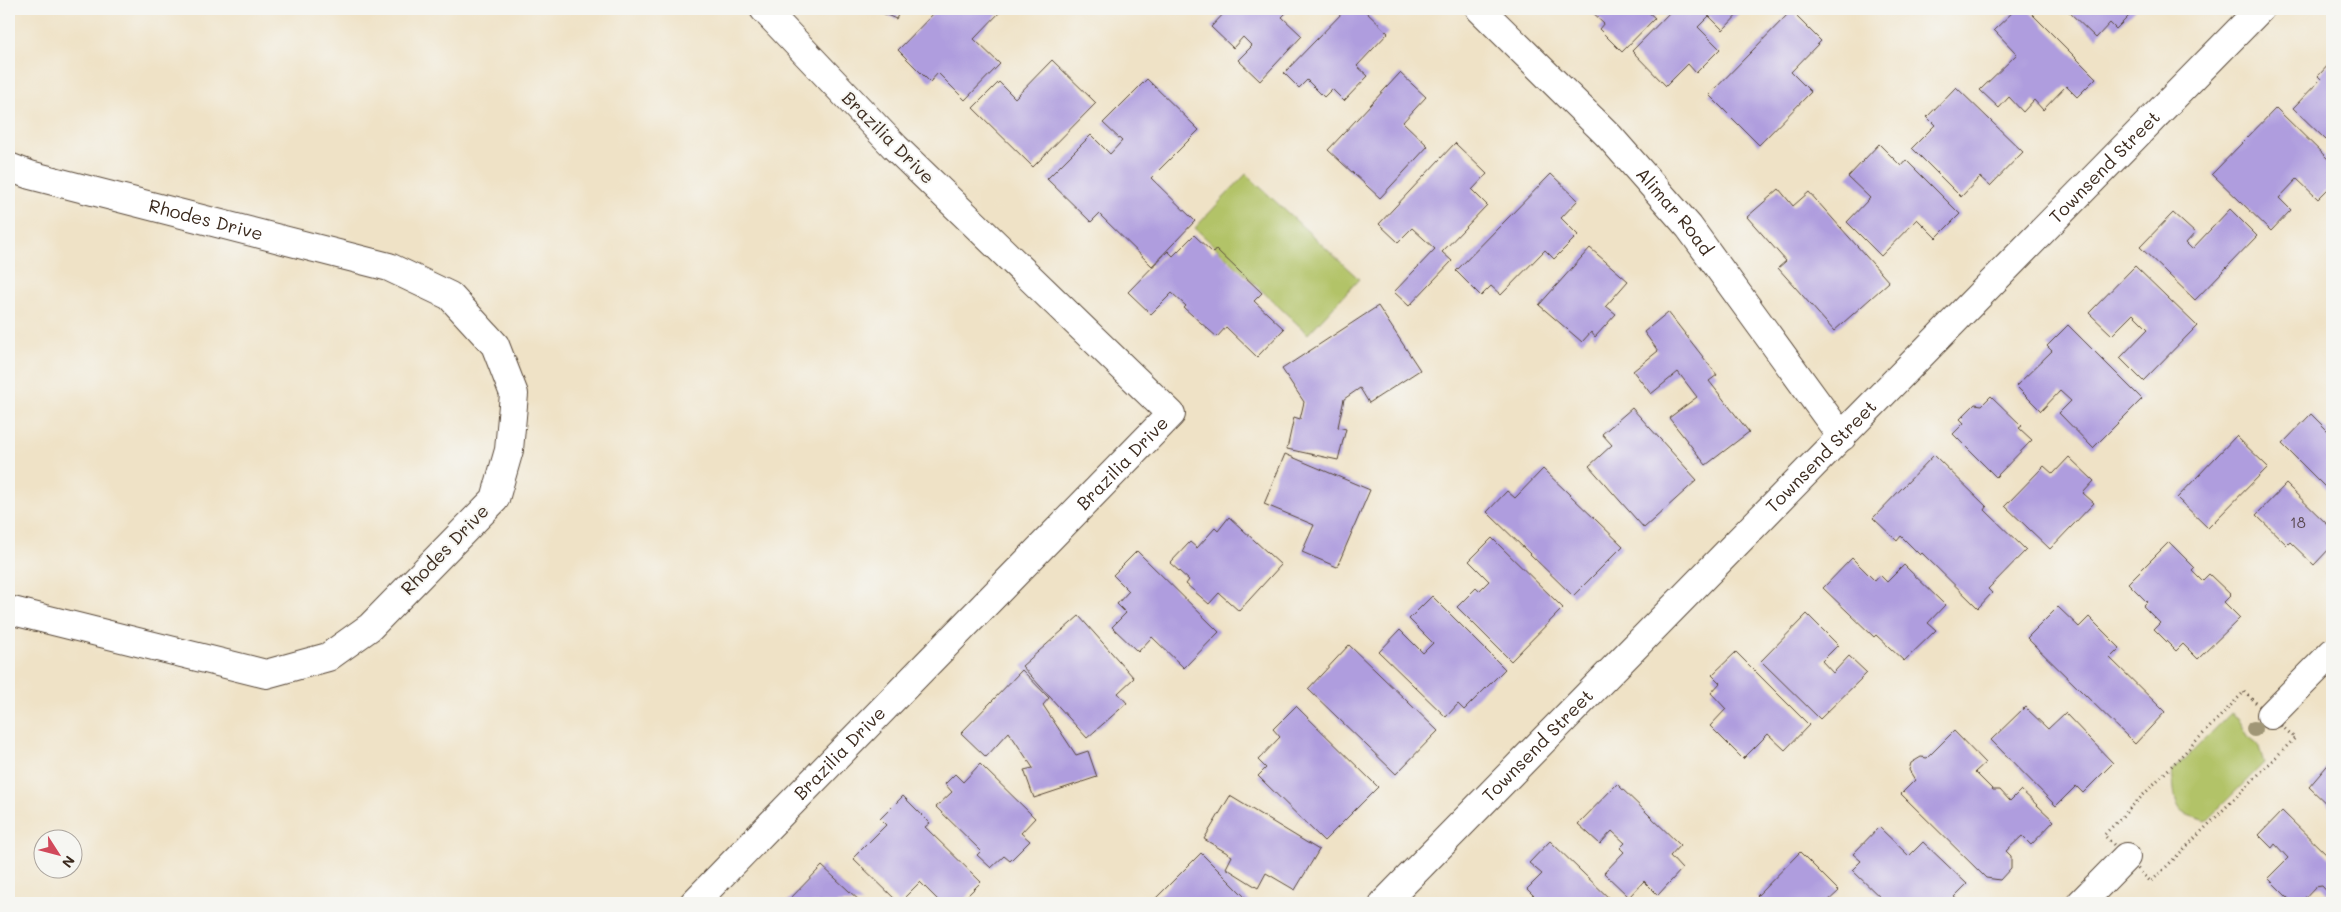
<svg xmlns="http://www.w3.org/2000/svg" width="2341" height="912" font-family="Mali,sans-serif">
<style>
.green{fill:#b2c367;stroke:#767642}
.building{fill:#af9dde}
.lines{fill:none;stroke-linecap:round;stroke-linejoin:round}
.street-casing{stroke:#564637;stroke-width:30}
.path{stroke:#564637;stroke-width:3;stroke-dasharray:1 4;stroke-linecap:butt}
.street{stroke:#fff;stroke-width:28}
.tree{fill:#a09676}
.labels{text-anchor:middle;stroke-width:4;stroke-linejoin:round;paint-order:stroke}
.number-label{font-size:15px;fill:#58474e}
.street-label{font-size:18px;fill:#3b2a1e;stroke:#f6f6f2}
</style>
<rect width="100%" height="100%" fill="#f6f6f2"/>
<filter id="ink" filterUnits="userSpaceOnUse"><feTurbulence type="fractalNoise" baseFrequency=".02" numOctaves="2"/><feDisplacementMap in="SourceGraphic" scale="10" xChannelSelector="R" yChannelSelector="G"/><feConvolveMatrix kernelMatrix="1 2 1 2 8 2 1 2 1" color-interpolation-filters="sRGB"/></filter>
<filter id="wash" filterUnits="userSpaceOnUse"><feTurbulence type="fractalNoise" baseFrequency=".0096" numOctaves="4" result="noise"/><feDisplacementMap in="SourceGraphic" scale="20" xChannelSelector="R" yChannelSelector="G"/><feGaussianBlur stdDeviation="1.12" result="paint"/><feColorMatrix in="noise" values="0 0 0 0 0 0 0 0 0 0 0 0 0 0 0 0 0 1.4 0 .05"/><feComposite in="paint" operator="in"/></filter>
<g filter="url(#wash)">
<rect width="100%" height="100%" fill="#efe2c6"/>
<!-- green -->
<g class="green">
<polygon points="1246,174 1359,279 1308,334 1195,228"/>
<path d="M2231 713 2238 718 2248 736 2258 744 2264 763 2206 821C2199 818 2190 817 2184 813 2173 806 2174 783 2172 772Z"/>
</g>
<g id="blocks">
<!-- building -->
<g class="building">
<polygon points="873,9 901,9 896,19"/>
<polygon points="938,9 1003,9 974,39 1000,64 965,100 938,73 930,82 898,50"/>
<polygon points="1228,9 1290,9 1282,17 1302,36 1260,81 1238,60 1252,46 1243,37 1233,48 1211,27"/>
<polygon points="1346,9 1363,9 1388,33 1357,66 1368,76 1344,101 1332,89 1324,97 1307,80 1299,88 1284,73"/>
<polygon points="1589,9 1645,9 1655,18 1622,52 1599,29 1604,23"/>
<polygon points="1673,9 1743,9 1723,30 1709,16 1698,27 1720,49 1696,73 1688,64 1666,86 1632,51"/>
<polygon points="2016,9 2027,9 2096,78 2077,97 2066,86 2043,110 2034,100 2023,112 2009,97 1999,108 1980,90 2017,54 1994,30"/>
<polygon points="2066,9 2136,9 2116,29 2110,23 2096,38"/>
<polygon points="1791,11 1821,41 1791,72 1811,92 1759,145 1709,95"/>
<polygon points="1052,60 1096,103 1033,167 973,108 999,82 1015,98"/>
<polygon points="2332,61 2332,134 2326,140 2293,108 2321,79 2318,76"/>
<polygon points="1400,73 1426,97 1403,122 1428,146 1380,198 1328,150"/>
<polygon points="1147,79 1199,130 1151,178 1195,221 1152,266 1099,214 1091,222 1047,179 1091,135 1110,154 1122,141 1103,123"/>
<polygon points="1956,87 2023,152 1990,186 1980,177 1961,197 1912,148 1935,125 1927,117"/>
<polygon points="2276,108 2332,163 2332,185 2318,199 2297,179 2279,198 2291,210 2271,231 2212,174"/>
<polygon points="1455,143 1487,174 1472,190 1487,205 1442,252 1452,261 1409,306 1394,292 1435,249 1412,228 1398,242 1379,224"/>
<polygon points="1879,144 1901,166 1906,160 1960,214 1936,238 1917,219 1881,256 1847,222 1870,198 1848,177"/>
<polygon points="1551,174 1578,200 1561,218 1578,235 1554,259 1545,250 1501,295 1491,286 1481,296 1456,271"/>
<polygon points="1779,189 1793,206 1809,192 1889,282 1834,331 1778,268 1786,261 1747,217"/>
<polygon points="2230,209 2257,236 2195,300 2140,247 2173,213 2195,233 2186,243 2192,249"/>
<polygon points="1194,235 1213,253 1216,249 1262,293 1254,301 1284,329 1257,357 1226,327 1217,337 1184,308 1186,306 1172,293 1151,314 1128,292 1168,251 1173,256"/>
<polygon points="1590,248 1628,281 1606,306 1616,314 1595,337 1591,332 1582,342 1539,305"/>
<polygon points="2135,266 2197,326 2143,381 2120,358 2148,329 2133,314 2112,335 2089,313"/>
<polygon points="1378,306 1420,370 1369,403 1360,388 1344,399 1338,427 1346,429 1338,460 1287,449 1294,417 1300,419 1304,402 1282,369"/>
<polygon points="1668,312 1717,375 1709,381 1749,432 1706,465 1669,418 1697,397 1678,372 1651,394 1633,371 1658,351 1644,332"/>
<polygon points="2068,325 2142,399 2093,448 2059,413 2071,401 2060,391 2041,411 2016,386 2052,351 2047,346"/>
<polygon points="1991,396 2022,426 2019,428 2032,440 1996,477 1953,434 1964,423 1960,419 1975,404 1982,405"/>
<polygon points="1632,408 1697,480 1644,528 1589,466 1612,445 1602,434"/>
<polygon points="2311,414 2332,435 2332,494 2282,444"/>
<polygon points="2236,436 2268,467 2208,528 2177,498"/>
<polygon points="1285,454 1370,490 1337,567 1302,552 1314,525 1264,504"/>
<polygon points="1934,455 1987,507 1985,510 2026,550 1988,589 1992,593 1978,608 1922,553 1920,555 1901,536 1897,541 1873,518"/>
<polygon points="2069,457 2094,481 2083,493 2094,503 2050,549 2005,506 2044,466 2053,474"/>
<polygon points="1543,469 1623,546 1573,596 1487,512 1507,491 1515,498"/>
<polygon points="2286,484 2332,529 2332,546 2314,565 2290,542 2287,545 2256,515"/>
<polygon points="1229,517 1281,565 1239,611 1219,593 1209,604 1186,584 1189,580 1170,563 1190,542 1197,548 1215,528 1218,531"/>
<polygon points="1492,538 1563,608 1511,661 1457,607 1476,588 1479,591 1489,581 1469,561"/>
<polygon points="2169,542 2195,568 2192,571 2202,581 2209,574 2231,595 2224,602 2240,618 2198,659 2183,644 2176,651 2154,629 2160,623 2143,606 2147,602 2128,583"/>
<polygon points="1137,551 1219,632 1184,668 1152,637 1138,652 1112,627 1126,613 1117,604 1129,591 1113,575"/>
<polygon points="1852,558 1875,581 1880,575 1887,582 1904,565 1945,605 1928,623 1936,630 1904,661 1876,635 1874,637 1823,588"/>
<polygon points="1432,596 1505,669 1464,710 1458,704 1446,717 1379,652 1400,630 1423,653 1433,643 1409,619"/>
<polygon points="2058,607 2079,627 2089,617 2120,648 2110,658 2165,712 2135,744 2027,638"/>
<polygon points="1807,614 1838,645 1822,661 1833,673 1849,656 1867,673 1820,719 1761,661"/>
<polygon points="1079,616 1134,678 1118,693 1127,703 1087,738 1022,666"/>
<polygon points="1349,645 1438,731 1396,774 1308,689"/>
<polygon points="1736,652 1809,725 1785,750 1768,734 1743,759 1710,726 1726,709 1711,693 1720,683 1712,675"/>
<polygon points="1022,670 1049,698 1043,705 1076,755 1088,751 1097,777 1034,798 1024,770 1033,768 1009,732 986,757 961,733"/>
<polygon points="1296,706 1378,787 1324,841 1258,776 1266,768 1258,760 1280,737 1273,729"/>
<polygon points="2025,707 2048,729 2065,713 2113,763 2083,793 2076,786 2056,806 1991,740"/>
<polygon points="1954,731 1985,763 1975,772 1993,790 2000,790 2010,801 2021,790 2054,821 2031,845 2022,836 2006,851 2011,856 2011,868 2000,880 1986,878 1901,794 1915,780 1909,770 1911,763 1921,757 1927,758"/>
<polygon points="2332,760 2332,809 2309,787"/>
<polygon points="980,764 1035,818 1021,833 1030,841 1010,861 1004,856 991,868 977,855 981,851 936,807 952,792 945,784 955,774 963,782"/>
<polygon points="1617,784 1680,845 1670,856 1682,869 1658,895 1644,881 1629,897 1604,873 1624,852 1620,848 1625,843 1612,831 1600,844 1578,824"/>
<polygon points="903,796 930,823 925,827 981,882 960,903 941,903 920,882 899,903 853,858 886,825 880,819"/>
<polygon points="1230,796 1319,850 1295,890 1266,873 1258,888 1226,868 1232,856 1204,839"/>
<polygon points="2282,811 2332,860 2332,897 2322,886 2315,887 2300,903 2293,903 2268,878 2288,858 2275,844 2272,848 2259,835"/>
<polygon points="1879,827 1909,856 1923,842 1967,884 1954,897 1960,902 1886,903 1852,870 1861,861 1853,854"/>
<polygon points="1550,841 1614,903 1541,903 1527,889 1542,874 1529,863"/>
<polygon points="1800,852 1839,891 1826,903 1756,903 1760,899 1757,896"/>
<polygon points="1201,853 1251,903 1151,903"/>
<polygon points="822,866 862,903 786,903"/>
</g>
</g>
</g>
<g filter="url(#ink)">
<use href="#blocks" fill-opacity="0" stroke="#564637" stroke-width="1"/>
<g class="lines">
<defs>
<g id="street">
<path id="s1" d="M1480 9 1609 136 1689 227 1842 437"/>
<path id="s2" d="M9 167 30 175 389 267 450 296 495 345 514 394 509 450 495 499 370 627 328 657 266 674 9 610"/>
<polyline points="2271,715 2332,653"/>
<path id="s3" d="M694 903 1171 414 895 147 764 9"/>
<path id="s4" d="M1384 903 2260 9"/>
<polyline points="2081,903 2126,857"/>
</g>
</defs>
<!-- street casing -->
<use href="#street" class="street-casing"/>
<!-- path -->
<polygon class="path" points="2244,692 2295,738 2151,882 2104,835"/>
<!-- street -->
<use href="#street" class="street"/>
</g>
<!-- trees -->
<circle class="tree" cx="2254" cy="729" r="8"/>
</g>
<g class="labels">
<!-- number labels -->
<g class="number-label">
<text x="2298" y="528">18</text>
</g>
<!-- street labels -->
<g class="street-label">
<text transform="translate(888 138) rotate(45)" y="6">Brazilia Drive</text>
<text dy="6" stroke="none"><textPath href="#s4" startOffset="1030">Townsend Street</textPath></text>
<text dy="6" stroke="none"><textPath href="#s1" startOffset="281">Alimar Road</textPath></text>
<text dy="6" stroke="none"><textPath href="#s2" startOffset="204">Rhodes Drive</textPath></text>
<text dy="6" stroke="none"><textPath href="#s4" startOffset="625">Townsend Street</textPath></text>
<text dy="6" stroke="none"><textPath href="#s3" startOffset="614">Brazilia Drive</textPath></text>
<text transform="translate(445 550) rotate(-46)" y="6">Rhodes Drive</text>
<text dy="6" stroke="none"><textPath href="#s4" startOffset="220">Townsend Street</textPath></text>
<text dy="6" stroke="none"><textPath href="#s3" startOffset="209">Brazilia Drive</textPath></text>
</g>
</g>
<!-- margin -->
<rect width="2341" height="912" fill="none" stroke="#f6f6f2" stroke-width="30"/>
<!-- north arrow -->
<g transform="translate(58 854) rotate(126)"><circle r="24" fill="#f6f6f2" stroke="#aba49d"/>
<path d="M0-4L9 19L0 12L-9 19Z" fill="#d1495b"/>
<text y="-8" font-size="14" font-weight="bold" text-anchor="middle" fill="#3b2a1e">N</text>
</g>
</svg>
